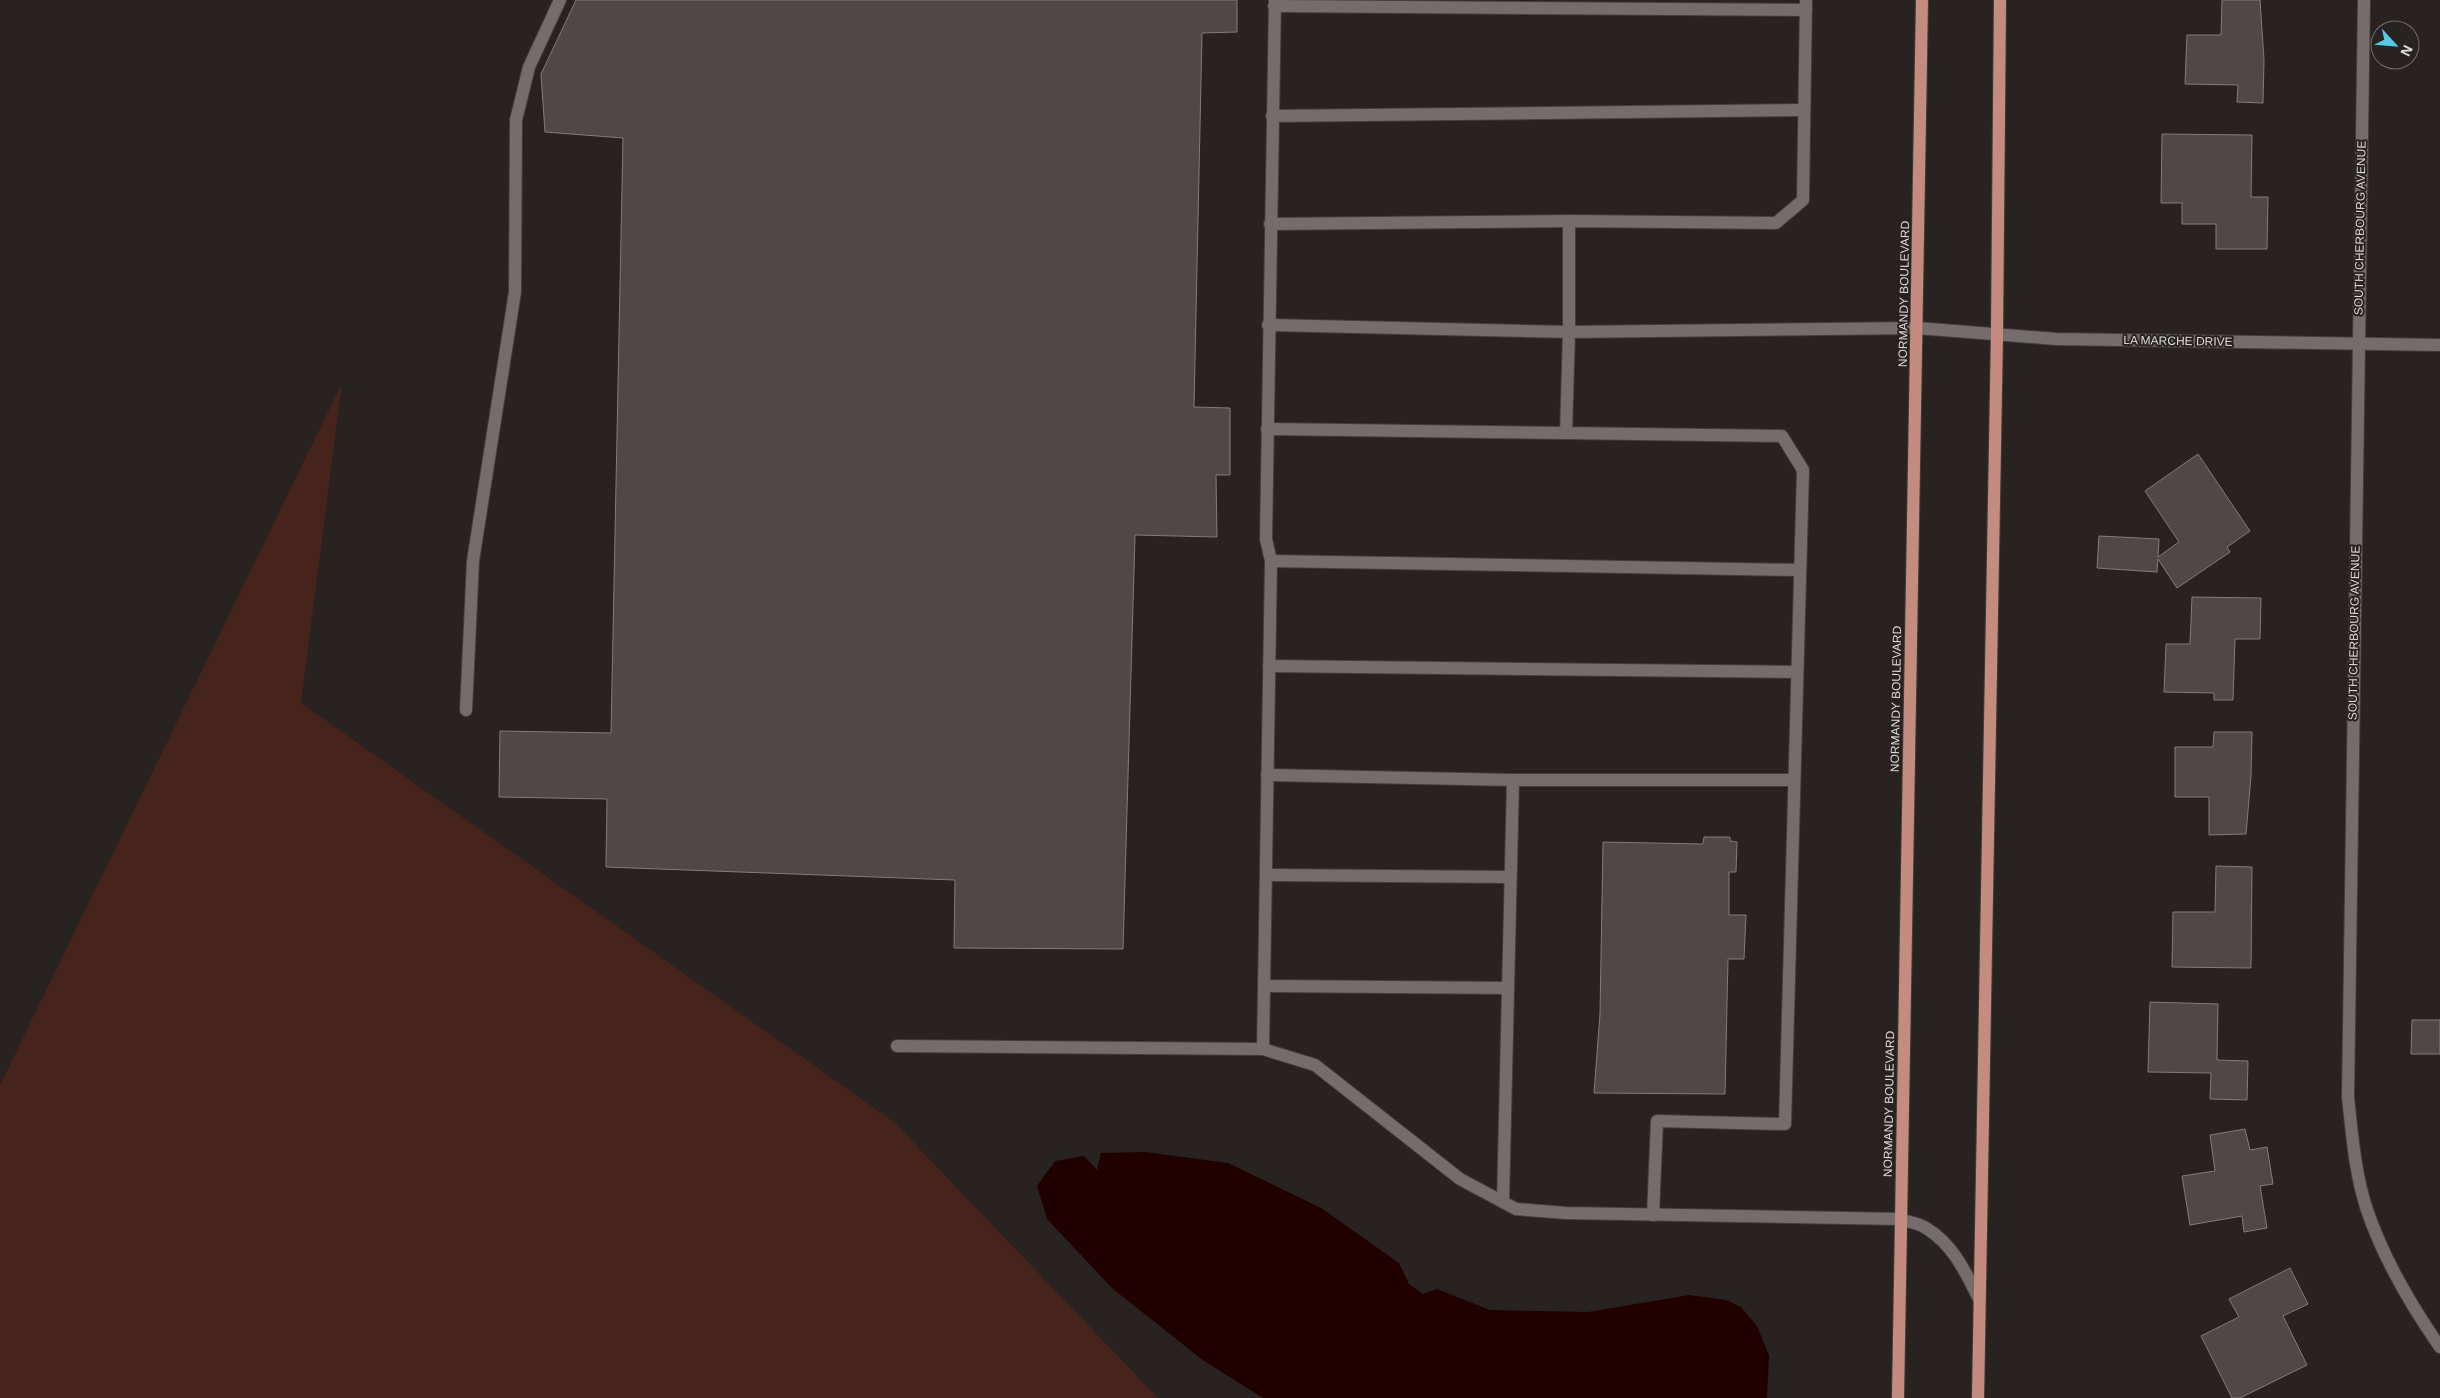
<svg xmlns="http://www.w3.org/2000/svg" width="2440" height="1398" font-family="Arial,sans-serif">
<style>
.green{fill:#46241b}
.water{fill:#210100}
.building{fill:#4e4846;stroke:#837c7b}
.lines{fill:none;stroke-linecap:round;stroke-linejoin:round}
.service-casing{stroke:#423e3d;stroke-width:14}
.minor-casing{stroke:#423e3d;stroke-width:14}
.primary-casing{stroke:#423e3d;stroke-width:14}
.service{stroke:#746d6b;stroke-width:12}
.minor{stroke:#746d6b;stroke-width:12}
.primary{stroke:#c48c7e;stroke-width:12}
.labels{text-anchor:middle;stroke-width:4;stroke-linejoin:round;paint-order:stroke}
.street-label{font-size:12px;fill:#dfdbda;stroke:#282221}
</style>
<rect width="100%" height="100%" fill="#282221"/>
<!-- green -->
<polygon class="green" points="342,383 301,703 894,1122 1158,1398 0,1398 0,1085"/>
<!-- water -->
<polygon class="water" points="1145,1152 1228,1163 1321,1208 1399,1263 1409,1284 1423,1294 1437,1289 1490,1310 1588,1312 1689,1295 1726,1300 1741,1307 1757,1326 1769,1355 1767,1398 1263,1398 1204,1361 1113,1289 1047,1219 1037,1186 1055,1161 1084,1156 1097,1170 1101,1153"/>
<!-- building -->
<g class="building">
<polygon points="576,0 1237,0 1237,32 1202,33 1194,407 1230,408 1230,475 1216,475 1217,537 1135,535 1123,949 954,948 955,880 606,867 607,799 499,797 500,731 611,733 623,138 545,132 541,74"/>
<polygon points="2222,0 2260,0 2264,60 2263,103 2237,102 2238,85 2185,84 2187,35 2221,35"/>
<polygon points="2162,134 2252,135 2251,197 2268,197 2267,249 2216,249 2216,224 2182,224 2182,203 2161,203"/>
<polygon points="2198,454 2250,531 2227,547 2230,552 2177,588 2158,559 2157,572 2097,568 2099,536 2159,539 2158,557 2179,542 2145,491"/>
<polygon points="2192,597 2261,598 2260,639 2235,639 2233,700 2214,700 2214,693 2164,692 2166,644 2190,644"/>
<polygon points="2214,732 2252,732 2251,776 2246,834 2209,835 2209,797 2175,797 2175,747 2213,747"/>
<polygon points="1704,837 1730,837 1730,841 1737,842 1736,872 1729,872 1729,915 1746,915 1744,959 1728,959 1725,1094 1594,1093 1600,1014 1603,842 1703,844"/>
<polygon points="2216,866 2252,867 2251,968 2172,967 2173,912 2215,912"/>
<polygon points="2150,1002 2218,1004 2217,1060 2248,1061 2247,1100 2210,1099 2211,1073 2148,1072"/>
<polygon points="2412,1020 2440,1020 2440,1054 2411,1054"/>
<polygon points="2245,1129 2250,1150 2267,1147 2273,1184 2260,1186 2267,1228 2244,1232 2242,1216 2190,1225 2182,1176 2215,1171 2210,1135"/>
<polygon points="2290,1268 2308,1304 2283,1316 2307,1365 2240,1398 2232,1398 2201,1336 2239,1317 2229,1299"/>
</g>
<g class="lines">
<defs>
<g id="service">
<path d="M1275 0 1266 539 1271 561 1263 1049 1315 1065 1460 1179 1516 1209 1566 1213 1900 1219C1908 1222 1919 1223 1926 1228 1953 1244 1966 1273 1979 1299"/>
<polyline points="1274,6 1806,10"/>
<polyline points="1272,116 1804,110"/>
<polyline points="1270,224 1569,221"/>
<polyline points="1268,325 1569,332 1569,221 1776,223 1803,200 1806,0"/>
<polyline points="1267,429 1566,433"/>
<polyline points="1271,561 1800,570"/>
<polyline points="1269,666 1797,672"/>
<polyline points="466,710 473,561 515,292 516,120 529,67 560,0"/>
<polyline points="1267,775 1513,780"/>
<polyline points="1266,875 1510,877"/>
<polyline points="1264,986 1508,988"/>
<polyline points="897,1046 1263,1049"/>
<polyline points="1503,1202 1513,780 1794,780"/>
<polyline points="1653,1215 1657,1121 1785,1124 1803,470 1782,436 1566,433 1569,332 1917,328"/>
</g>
<g id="minor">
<path d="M2364 0 2348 1097C2352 1134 2355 1174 2367 1210 2384 1260 2410 1304 2440 1347"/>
<polyline points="1917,328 2056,339 2440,345"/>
</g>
<g id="primary">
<polyline points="1898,1398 1922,0"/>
<polyline points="1978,1398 1997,333 2000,0"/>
</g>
</defs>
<!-- service casing -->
<use href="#service" class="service-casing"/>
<!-- minor casing -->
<use href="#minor" class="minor-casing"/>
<!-- primary casing -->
<use href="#primary" class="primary-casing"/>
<!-- service -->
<use href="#service" class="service"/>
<!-- minor -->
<use href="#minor" class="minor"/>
<!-- primary -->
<use href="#primary" class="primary"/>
</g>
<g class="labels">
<!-- street labels -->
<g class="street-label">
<text transform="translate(2360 228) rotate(-89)" y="4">SOUTH CHERBOURG AVENUE</text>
<text transform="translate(1904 294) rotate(-89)" y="4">NORMANDY BOULEVARD</text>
<text transform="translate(2178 341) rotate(1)" y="4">LA MARCHE DRIVE</text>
<text transform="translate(2354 633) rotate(-89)" y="4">SOUTH CHERBOURG AVENUE</text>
<text transform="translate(1896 699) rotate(-89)" y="4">NORMANDY BOULEVARD</text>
<text transform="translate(1889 1104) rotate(-89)" y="4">NORMANDY BOULEVARD</text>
</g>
</g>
<!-- north arrow -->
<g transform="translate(2395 45) rotate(116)"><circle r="24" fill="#282221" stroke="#716c6b"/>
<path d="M0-4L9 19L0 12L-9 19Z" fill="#57c9e3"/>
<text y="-8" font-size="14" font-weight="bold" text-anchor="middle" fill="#dfdbda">N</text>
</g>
</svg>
